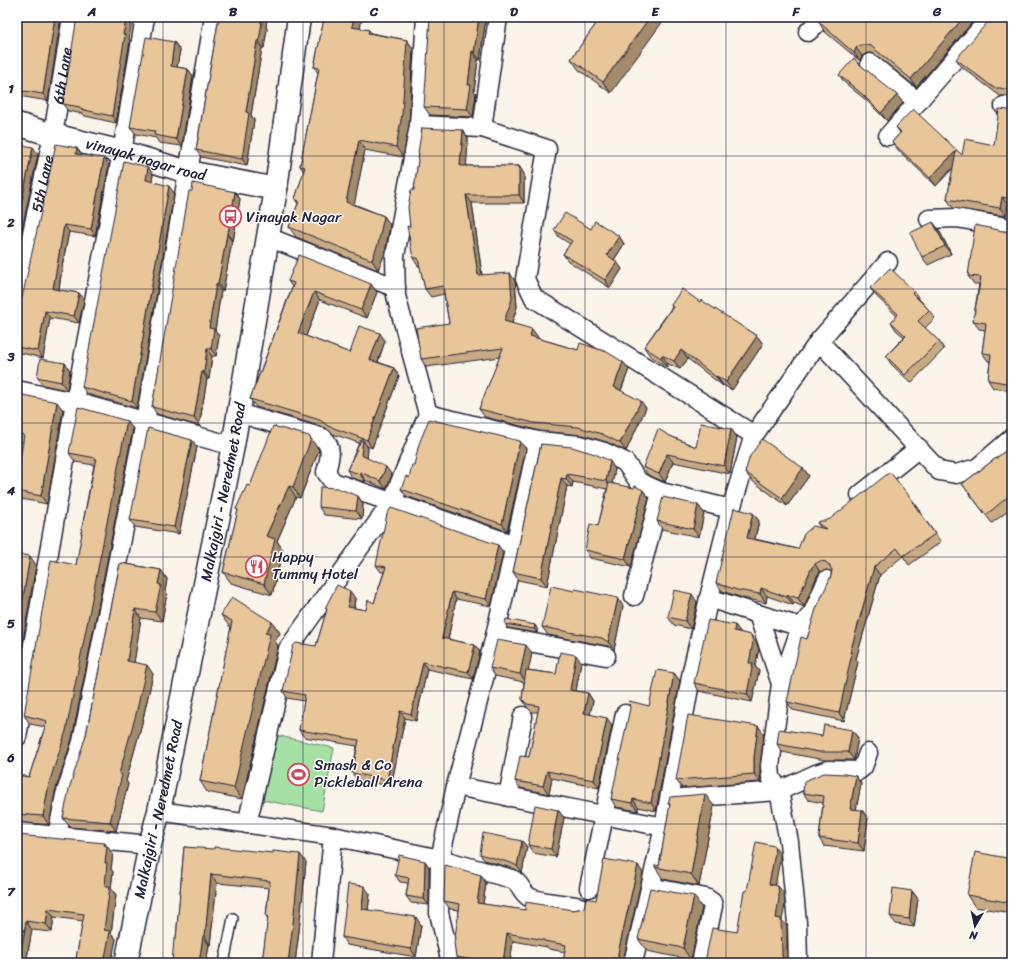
<svg xmlns="http://www.w3.org/2000/svg" width="1029" height="980" font-family="Sriracha,sans-serif">
<style>
.green{fill:#a7e0a4;stroke:#648170}
.lines{fill:none;stroke-linecap:round;stroke-linejoin:round}
.lane-casing{stroke:#22223b;stroke-width:12}
.street-casing{stroke:#22223b;stroke-width:21}
.secondary-casing{stroke:#22223b;stroke-width:25}
.lane{stroke:#fff;stroke-width:9}
.street{stroke:#fff;stroke-width:18}
.secondary{stroke:#fff;stroke-width:22}
.wall{fill:#c8aa84;stroke:#22223b}
.shaded-wall{fill:#a38b6c;stroke:#22223b}
.building{fill:#e9c69a;stroke:#22223b}
.grid{fill:none;stroke:#22223b;stroke-width:1;stroke-opacity:0.55}
.labels{text-anchor:middle;stroke-width:3;stroke-linejoin:round;paint-order:stroke}
.street-label{font-size:15px;fill:#22223b;stroke:#fff}
.poi-label{font-size:15px;fill:#22223b;stroke:#fff;text-anchor:start}
.neatline{fill:none;stroke:#22223b;stroke-width:1.5}
.grid-label{font-size:13px;text-anchor:middle;font-weight:bold;fill:#22223b}
</style>
<rect width="100%" height="100%" fill="#fbf4eb"/>
<filter id="ink" filterUnits="userSpaceOnUse"><feTurbulence type="fractalNoise" baseFrequency=".025" numOctaves="2"/><feDisplacementMap in="SourceGraphic" scale="8" xChannelSelector="R" yChannelSelector="G"/><feConvolveMatrix kernelMatrix="1 2 1 2 8 2 1 2 1" color-interpolation-filters="sRGB"/></filter>
<g filter="url(#ink)">
<!-- green -->
<polygon class="green" points="275,735 334,748 322,811 262,800"/>
<g class="lines">
<defs>
<polyline id="lane" points="224,963 233,918"/>
<g id="street">
<polyline points="808,32 823,17"/>
<polyline points="870,63 918,102"/>
<polyline points="1004,106 1012,108"/>
<polyline points="419,125 482,128 547,149 525,279 534,298 754,435"/>
<polyline points="482,128 498,17"/>
<polyline points="888,136 991,17"/>
<polyline points="929,219 957,218 1012,228"/>
<polyline points="268,237 396,288"/>
<path id="s1" d="M17 303 53 135 72 17"/>
<polyline points="819,341 939,471 956,474 977,468 1012,438"/>
<polyline points="17,390 75,402 233,446"/>
<path d="M238 413 323 438C334 448 329 460 326 472L333 482 515 545"/>
<polyline points="428,414 538,441 580,445 604,452 625,462 639,482 661,492 731,509"/>
<polyline points="860,495 919,448"/>
<polyline points="634,596 661,492"/>
<polyline points="709,598 758,614 781,684 770,766 771,777 779,791 789,842 797,923 798,963"/>
<polyline points="758,614 801,627 781,684"/>
<polyline points="801,627 813,612 827,580"/>
<polyline points="495,636 606,656"/>
<polyline points="17,737 75,402 122,152 145,17"/>
<polyline points="456,786 664,827"/>
<polyline points="508,797 523,716"/>
<polyline points="682,798 779,791 816,774 828,770 858,771 863,767 868,753"/>
<polyline points="159,811 333,836 321,963"/>
<polyline points="247,824 288,649 392,502 428,414 396,296 395,256 419,125 426,17"/>
<polyline points="17,832 150,845"/>
<polyline points="57,836 65,795 82,742 145,422 188,172 214,17"/>
<path d="M333 836 440 859 512 879C521 883 521 892 529 897 540 903 567 904 580 907"/>
<polyline points="650,887 706,898 712,902 713,906 701,963"/>
<polyline points="589,888 625,714"/>
<polyline points="451,963 439,913 440,859 456,786 495,636 538,441"/>
<polyline points="633,963 664,827 692,671 709,598 731,509 754,435 819,341 888,262"/>
</g>
<g id="secondary">
<path id="s2" d="M17 124 53 135 122 152 188 172 276 189"/>
<path id="s3" d="M126 963 150 845 159 811 233 446 276 189 299 17"/>
</g>
</defs>
<!-- lane casing -->
<use href="#lane" class="lane-casing"/>
<!-- street casing -->
<use href="#street" class="street-casing"/>
<!-- secondary casing -->
<use href="#secondary" class="secondary-casing"/>
<!-- lane -->
<use href="#lane" class="lane"/>
<!-- street -->
<use href="#street" class="street"/>
<!-- secondary -->
<use href="#secondary" class="secondary"/>
</g>
<!-- wall -->
<g class="wall">
<polygon points="17,17 48,101 19,96 18,102 17,102"/>
<polygon points="219,17 267,17 266,27 267,29 264,48 262,48 251,115 254,120 247,166 201,157 196,150"/>
<polygon points="486,17 480,60 478,60 474,91 476,93 473,117 430,115 424,107"/>
<polygon points="601,17 611,93 579,70 571,59"/>
<polygon points="977,17 916,87 876,55 872,53 867,53 862,56 860,61 824,31 819,22"/>
<polygon points="1012,17 1012,97 1006,96 1000,96 962,67 956,59"/>
<polygon points="323,19 369,30 371,33 407,40 413,49 409,124 403,157 365,150 354,204 384,216 390,225 385,253 378,270 296,237 289,227 298,204 295,199 304,172 300,166 318,73 314,67 324,20"/>
<polygon points="129,39 130,41 116,123 85,116 83,114 68,111 63,104"/>
<polygon points="174,42 180,50 177,67 188,69 193,76 182,146 159,143 156,138 136,134 130,127"/>
<polygon points="839,75 903,103 887,121 867,101 845,83"/>
<polygon points="1012,108 1012,206 1008,205 1006,216 953,208 947,199 953,168 936,186 898,150 892,142 900,133 896,127 962,155 994,145 1009,110"/>
<polygon points="463,130 468,138 466,166 519,166 524,174 524,203 472,203 482,275 515,281 517,307 512,323 538,337 537,338 578,350 623,362 629,369 621,391 646,408 626,451 607,442 583,435 540,431 485,417 479,409 500,357 426,367 421,359 449,323 444,294 431,297 425,289 420,266 418,266 413,258 410,227 414,190 419,155 418,153"/>
<polygon points="82,155 109,165 95,236 69,232 63,261 59,290 79,293 84,300 79,323 50,318 43,358 17,352 17,305 20,303 22,298"/>
<polygon points="153,174 152,182 174,193 137,408 87,394 82,387"/>
<polygon points="192,191 235,192 240,199 233,242 232,241 223,291 221,291 215,330 219,336 216,356 212,356 209,379 207,379 199,426 157,414 152,407"/>
<polygon points="933,222 939,230 951,254 928,265 922,257"/>
<polygon points="591,229 619,236 624,244 614,260 622,269 610,288 568,261 563,254 570,244 559,237 554,230"/>
<polygon points="1003,231 1012,232 1012,391 993,388 988,380 990,361 988,361 982,353 985,330 979,329 973,321 979,284 974,284 968,276"/>
<polygon points="288,281 377,292 367,318 320,300 306,336 350,353 385,341 378,362 394,368 399,376 372,448 367,446 368,448 367,458 392,475 386,489 365,480 365,482 352,478 347,470 359,443 333,434 326,428 256,407 250,399 292,287"/>
<polygon points="870,288 914,291 919,299 929,310 935,318 925,328 939,341 944,349 911,383 891,364 886,356 904,337 896,330 891,322 897,316 876,296"/>
<polygon points="700,302 757,336 763,344 732,390 723,385 723,386 688,359 680,369 668,364 667,367 650,356 644,347 672,307 671,305"/>
<polygon points="65,363 70,371 67,390 43,385 37,377"/>
<polygon points="17,398 63,410 47,504 21,499 17,524 17,479 23,442 17,440"/>
<polygon points="133,429 72,739 55,792 49,825 17,822 17,775 29,777 45,727 30,724 24,715 76,565 82,535 81,533 94,465 75,462 69,453"/>
<polygon points="731,429 737,437 730,474 673,462 665,482 648,475 643,467 670,436 696,447"/>
<polygon points="192,440 197,447 179,534 135,527 130,520"/>
<polygon points="541,444 615,469 612,483 649,498 631,567 590,558 585,550 598,526 607,489 573,482 572,487 567,486 547,586 518,580 513,572"/>
<polygon points="1012,446 1012,508 992,523 962,484"/>
<polygon points="526,449 507,531 406,496 401,489 409,478"/>
<polygon points="319,450 300,498 296,497 277,541 283,550 272,595 231,583 223,572 238,511 236,509 250,486"/>
<polygon points="803,468 809,476 787,506 751,480 745,472"/>
<polygon points="358,496 363,504 362,519 324,515 319,507"/>
<polygon points="914,502 920,510 919,511 941,542 909,565 903,556 880,575 856,659 858,662 844,721 793,710 787,702 807,639 831,576 831,571 826,570 820,572 817,576 804,607 794,603 793,605 767,596 766,603 743,598 722,591 716,583 753,513 759,521 755,539 798,549 821,528 817,523"/>
<polygon points="698,505 704,513 699,537 662,529 657,521"/>
<polygon points="503,552 491,606 456,599 448,639 475,645 480,652 473,679 427,669 416,721 405,718 391,786 357,780 352,773 357,746 304,737 299,730 304,701 287,698 283,691 316,646 327,610 325,608 355,598 354,608 366,610 374,603 384,572 381,572 376,565"/>
<polygon points="120,563 161,570 167,579 165,591 167,593 162,621 141,618 134,662 153,674 142,723 126,781 128,784 116,831 70,827 63,818 86,735"/>
<polygon points="697,602 691,629 674,625 668,617"/>
<polygon points="623,606 614,650 608,646 548,635 542,627"/>
<polygon points="221,615 272,622 280,633 275,641 278,646 242,799 207,792 200,781 231,627 229,626"/>
<polygon points="505,624 535,625 537,629 537,633 508,628"/>
<polygon points="735,625 740,632 756,642 759,649 755,666 759,671 752,702 699,691 694,683"/>
<polygon points="532,653 528,670 556,674 581,662 576,691 588,693 593,701 590,714 612,725 599,788 552,778 549,794 520,788 515,781 529,757 538,712 532,712 527,707 522,699 524,682 495,676 490,668"/>
<polygon points="674,673 680,681 656,811 638,807 638,811 616,807 611,799 649,706"/>
<polygon points="758,726 764,734 760,765 760,782 682,788 676,780"/>
<polygon points="852,730 858,738 854,760 825,760 782,752 777,744"/>
<polygon points="856,776 861,784 856,809 868,818 864,851 824,846 819,838 823,803 808,800 803,793"/>
<polygon points="668,804 714,806 699,886 663,879 655,867 659,866 670,806"/>
<polygon points="558,810 564,818 556,857 533,853 528,845"/>
<polygon points="17,835 106,846 113,854 111,869 113,872 111,888 116,895 111,933 116,939 111,963 79,963 76,959 83,921 54,917 52,932 32,930 26,963 17,963"/>
<polygon points="522,841 527,847 522,873 515,869 484,860 480,854"/>
<polygon points="184,847 306,862 299,931 295,963 262,963 268,919 266,916 269,888 217,883 210,945 209,945 206,963 172,963 176,939"/>
<polygon points="1012,859 1012,913 975,907 967,895"/>
<polygon points="425,861 429,867 429,905 411,903 406,896 408,883 400,882 395,875"/>
<polygon points="643,873 623,961 623,963 563,963 565,952 549,949 547,947 513,941 510,963 460,963 456,957 459,910 450,909 444,901 481,875 486,883 483,904 525,910 573,910 584,908"/>
<polygon points="912,891 918,899 914,927 896,924 890,916"/>
<polygon points="370,894 368,910 421,925 416,957 347,945 342,937"/>
<polygon points="702,908 691,960 647,951 638,939"/>
</g>
<!-- shaded-wall -->
<g class="shaded-wall">
<polygon points="55,17 61,17 48,101 43,94"/>
<polygon points="127,17 133,17 129,39 130,41 116,123 112,116 123,34"/>
<polygon points="261,17 267,17 266,27 267,29 264,48 259,41"/>
<polygon points="354,17 362,17 359,36 352,27"/>
<polygon points="479,17 486,17 480,60 474,52"/>
<polygon points="650,17 666,17 611,93 603,82"/>
<polygon points="964,17 977,17 916,87 911,79"/>
<polygon points="407,40 413,49 409,124 403,157 396,147"/>
<polygon points="257,41 262,48 251,115 254,120 247,166 242,159 246,112"/>
<polygon points="174,42 180,50 176,73 171,66"/>
<polygon points="856,48 862,56 860,61 854,53"/>
<polygon points="472,51 478,60 474,91 476,93 473,117 467,109 468,85"/>
<polygon points="188,69 193,76 182,146 176,139"/>
<polygon points="17,93 19,96 18,102 17,100"/>
<polygon points="897,95 903,103 887,121 881,113"/>
<polygon points="463,130 468,138 466,174 460,166"/>
<polygon points="359,140 365,150 353,211 346,202"/>
<polygon points="33,147 38,154 17,253 17,224"/>
<polygon points="77,148 82,155 76,154"/>
<polygon points="956,151 961,159 936,186 930,178"/>
<polygon points="104,158 109,165 95,236 91,229"/>
<polygon points="519,166 524,174 524,203 519,195"/>
<polygon points="148,167 153,174 151,188 146,180"/>
<polygon points="169,186 174,193 137,408 132,401"/>
<polygon points="235,192 240,199 233,242 228,234"/>
<polygon points="466,195 472,203 483,283 478,275"/>
<polygon points="1002,197 1008,205 1006,216 1000,208"/>
<polygon points="384,216 390,225 385,253 378,270 372,260"/>
<polygon points="933,222 939,230 951,254 945,246"/>
<polygon points="64,225 69,232 63,261 58,295 53,289 59,254"/>
<polygon points="227,234 232,241 223,291 218,284"/>
<polygon points="619,236 624,244 612,263 607,255"/>
<polygon points="617,262 622,269 610,288 605,280"/>
<polygon points="510,273 515,281 517,307 510,329 504,321"/>
<polygon points="216,284 221,291 215,330 219,336 216,356 211,349 209,328"/>
<polygon points="371,284 377,292 367,318 361,310"/>
<polygon points="314,292 320,300 304,341 298,333"/>
<polygon points="79,293 84,300 79,323 74,316"/>
<polygon points="45,311 50,318 43,358 38,351"/>
<polygon points="532,329 538,337 535,344 530,336"/>
<polygon points="380,333 385,341 376,367 370,360"/>
<polygon points="757,336 763,344 732,390 726,382"/>
<polygon points="207,349 212,356 209,379 204,372"/>
<polygon points="681,350 688,359 680,369 674,361"/>
<polygon points="662,355 668,364 667,367 661,358"/>
<polygon points="623,362 629,369 619,395 614,387"/>
<polygon points="65,363 70,371 67,390 61,382"/>
<polygon points="394,368 399,376 372,448 367,440"/>
<polygon points="202,371 207,379 199,426 194,418"/>
<polygon points="717,376 723,385 723,386 716,377"/>
<polygon points="641,401 646,408 626,451 620,443"/>
<polygon points="57,402 63,410 47,504 41,496"/>
<polygon points="127,421 133,429 72,739 55,792 49,825 43,816 49,783"/>
<polygon points="731,429 737,437 730,474 724,466"/>
<polygon points="309,436 319,450 300,498 293,487"/>
<polygon points="192,440 197,447 179,534 174,527"/>
<polygon points="363,440 368,448 367,463 361,455"/>
<polygon points="520,441 526,449 507,531 502,524"/>
<polygon points="667,454 673,462 665,482 659,474"/>
<polygon points="610,461 615,469 611,489 606,481"/>
<polygon points="386,467 392,475 386,489 380,481"/>
<polygon points="803,468 809,476 787,506 782,498"/>
<polygon points="360,472 365,480 365,482 360,474"/>
<polygon points="567,474 573,482 572,487 566,479"/>
<polygon points="561,478 567,486 547,586 541,578"/>
<polygon points="289,486 296,497 277,541 283,550 272,595 264,584 266,536"/>
<polygon points="643,490 649,498 631,567 625,559"/>
<polygon points="17,493 21,499 17,524"/>
<polygon points="358,496 363,504 362,519 356,511"/>
<polygon points="698,505 704,513 699,537 693,529"/>
<polygon points="753,513 759,521 753,546 747,538"/>
<polygon points="498,545 503,552 491,606 486,599"/>
<polygon points="30,556 36,565 17,675 17,633"/>
<polygon points="815,564 820,572 817,576 804,607 798,598 812,567"/>
<polygon points="874,567 880,575 856,659 858,662 844,721 839,713 850,653"/>
<polygon points="161,570 167,579 165,591 167,593 162,621 155,612 158,584"/>
<polygon points="761,588 767,596 766,603 760,594"/>
<polygon points="350,591 355,598 353,614 348,607"/>
<polygon points="452,592 456,599 447,645 442,638"/>
<polygon points="692,594 697,602 691,629 685,621"/>
<polygon points="788,595 794,603 793,605 787,597"/>
<polygon points="618,598 623,606 614,650 608,642"/>
<polygon points="135,609 141,618 133,670 127,661"/>
<polygon points="272,622 280,633 275,641 278,646 242,799 234,788 265,633"/>
<polygon points="535,625 537,629 537,633 534,629"/>
<polygon points="735,625 741,633 734,631"/>
<polygon points="751,635 756,642 759,649 755,666 759,671 752,702 747,694"/>
<polygon points="475,645 480,652 473,679 468,672"/>
<polygon points="526,645 532,653 526,682 520,674"/>
<polygon points="576,655 581,662 575,697 570,690"/>
<polygon points="423,662 427,669 416,721 411,714"/>
<polygon points="147,665 153,674 142,723 126,781 128,784 116,831 110,822 119,774"/>
<polygon points="674,673 680,681 656,811 651,803"/>
<polygon points="588,693 593,701 589,720 584,713"/>
<polygon points="400,711 405,718 391,786 387,780"/>
<polygon points="607,718 612,725 599,788 594,780"/>
<polygon points="758,726 764,734 760,765 760,782 754,774 754,757"/>
<polygon points="852,730 858,738 854,760 848,752"/>
<polygon points="547,771 552,778 549,794 543,786"/>
<polygon points="856,776 861,784 855,816 850,809"/>
<polygon points="705,794 714,806 699,886 691,874"/>
<polygon points="633,799 638,807 638,811 632,803"/>
<polygon points="558,810 564,818 556,857 551,849"/>
<polygon points="862,810 868,818 864,851 858,843"/>
<polygon points="522,841 527,847 522,873 517,866"/>
<polygon points="105,843 107,847 107,846 113,854 111,869 113,872 111,888 116,895 111,933 116,939 111,963 104,963 105,863 104,845"/>
<polygon points="774,846 780,854 780,860 774,892 769,884"/>
<polygon points="300,854 306,862 299,931 295,963 288,963"/>
<polygon points="425,861 429,867 429,905 424,899"/>
<polygon points="638,865 643,873 623,961 623,963 621,963 618,959 618,953"/>
<polygon points="211,874 217,883 210,945 205,936"/>
<polygon points="481,875 486,883 482,910 477,903"/>
<polygon points="364,886 370,894 367,917 362,909"/>
<polygon points="778,886 784,893 785,905 782,920 787,926 787,963 785,963 782,956 776,918"/>
<polygon points="912,891 918,899 914,927 909,919"/>
<polygon points="694,896 702,908 691,960 683,948"/>
<polygon points="48,909 54,917 52,932 46,924"/>
<polygon points="416,917 421,925 416,957 411,949"/>
<polygon points="26,921 32,930 26,963 19,963"/>
<polygon points="507,933 513,941 510,963 503,963"/>
<polygon points="203,936 209,945 206,963 199,963"/>
<polygon points="612,958 615,963 611,963"/>
</g>
<!-- building -->
<g class="building">
<polygon points="17,17 55,17 43,94 17,90"/>
<polygon points="77,17 127,17 123,34 125,35 112,116 80,109 80,107 63,104"/>
<polygon points="219,17 261,17 260,22 262,22 259,41 257,41 246,112 249,113 242,159 196,150"/>
<polygon points="323,17 354,17 352,27 369,30 368,33 407,40 402,114 396,147 359,140 346,202 384,216 378,244 372,260 289,227 299,201 295,199 305,167 300,166 319,68 314,67 324,19 323,19"/>
<polygon points="430,17 479,17 474,52 472,51 468,85 471,85 467,109 424,107"/>
<polygon points="601,17 650,17 603,82 571,59"/>
<polygon points="823,17 964,17 911,79 871,46 866,45 861,45 856,48 854,53 819,22"/>
<polygon points="992,17 1012,17 1012,91 1009,90 1000,88 994,88 956,59"/>
<polygon points="146,37 174,42 171,66 188,69 176,139 154,135 155,131 130,127"/>
<polygon points="854,58 858,63 897,95 881,113 861,93 839,75"/>
<polygon points="1012,108 1012,199 1002,197 1000,208 947,199 956,151 930,178 892,142 901,132 896,127 913,109 962,155 965,139 994,145 999,109 1009,110"/>
<polygon points="422,128 463,130 460,166 519,166 519,195 466,195 478,275 510,273 512,299 504,321 532,329 530,336 578,350 580,343 607,352 623,362 614,387 641,401 620,443 602,434 578,427 534,423 479,409 503,348 421,359 416,328 449,323 443,286 425,289 418,258 413,258 407,226 410,227 408,207 411,190 414,190 419,153 418,153"/>
<polygon points="17,144 33,147 17,224"/>
<polygon points="56,144 77,148 76,154 104,158 91,229 64,225 59,254 53,289 79,293 74,316 45,311 38,351 17,347 17,305 20,303 22,298"/>
<polygon points="124,161 148,167 146,180 169,186 132,401 82,387"/>
<polygon points="193,183 235,192 228,234 227,234 218,284 216,284 209,328 214,329 211,349 207,349 204,372 202,371 194,418 152,407 189,191 192,191"/>
<polygon points="565,213 591,229 595,221 619,236 607,255 617,262 605,280 563,254 572,241 554,230"/>
<polygon points="933,222 945,246 922,257 910,233"/>
<polygon points="975,225 1003,231 1012,232 1012,384 988,380 991,354 982,353 986,323 973,321 981,277 968,276"/>
<polygon points="299,255 371,284 361,310 314,292 298,333 350,353 359,326 380,333 370,360 394,368 367,440 328,426 320,420 250,399 294,283 288,281"/>
<polygon points="890,268 914,291 912,293 929,310 918,321 939,341 905,375 886,356 906,336 891,322 898,314 870,288"/>
<polygon points="682,289 700,302 701,300 757,336 726,382 717,376 716,377 681,350 674,361 662,355 661,358 644,347 673,307 671,305"/>
<polygon points="40,359 65,363 61,382 37,377"/>
<polygon points="18,394 57,402 41,496 17,491 17,479 24,435 17,433 17,398"/>
<polygon points="78,407 127,421 66,731 49,783 43,816 17,814 17,775 29,777 47,721 24,715 51,560 76,565 82,533 81,533 96,458 69,453"/>
<polygon points="429,419 520,441 502,524 401,489 406,476 409,478 412,465 414,465 419,444"/>
<polygon points="701,423 731,429 724,466 667,454 659,474 643,467 658,429 670,436 696,447"/>
<polygon points="273,426 309,436 311,439 293,487 289,486 266,536 275,539 264,584 223,572 238,510 236,509 247,485 250,486"/>
<polygon points="148,428 192,440 174,527 130,520"/>
<polygon points="762,439 803,468 782,498 745,472 750,456"/>
<polygon points="361,440 363,440 361,455 386,467 380,481 360,472 360,474 347,470"/>
<polygon points="541,444 572,447 595,454 610,461 606,481 567,474 566,479 561,478 541,578 513,572"/>
<polygon points="1012,446 1012,498 1010,495 986,515 962,484"/>
<polygon points="890,472 914,502 913,503 935,534 903,556 897,548 874,567 850,653 852,653 839,713 787,702 801,637 807,639 816,609 831,576 832,570 829,565 826,562 820,561 815,564 812,567 798,598 788,595 787,597 761,588 760,594 737,590 716,583 734,508 753,513 747,538 798,549 804,534 813,526 826,529 817,523 820,521 825,521 830,519"/>
<polygon points="609,483 634,488 635,486 643,490 625,559 585,550 590,524 598,526"/>
<polygon points="320,487 337,488 358,496 356,511 319,507"/>
<polygon points="663,497 698,505 693,529 657,521"/>
<polygon points="391,508 498,545 486,599 452,592 442,638 475,645 468,672 423,662 411,714 400,711 387,780 352,773 359,740 299,730 305,695 283,691 293,646 296,643 316,646 327,609 325,608 337,585 350,591 348,607 366,610 368,600 374,603 386,567 376,565 387,514"/>
<polygon points="17,554 30,556 17,633"/>
<polygon points="120,563 161,570 158,584 161,585 155,612 135,609 127,661 147,665 136,714 119,774 122,775 110,822 63,818 69,789 86,735"/>
<polygon points="551,586 574,591 575,589 618,598 608,642 602,638 542,627"/>
<polygon points="674,590 692,594 685,621 668,617"/>
<polygon points="232,597 272,622 265,633 270,634 234,788 200,781 232,621 221,615"/>
<polygon points="506,619 535,625 534,629 505,624"/>
<polygon points="708,620 735,625 734,631 751,635 753,642 749,663 753,663 747,694 694,683"/>
<polygon points="497,640 526,645 520,674 490,668"/>
<polygon points="560,652 576,655 570,690 588,693 584,713 607,718 594,780 547,771 543,786 515,781 520,756 529,757 539,706 527,704 522,699 526,670 556,674"/>
<polygon points="657,670 674,673 651,803 633,799 632,803 611,799 630,708 629,701 649,706"/>
<polygon points="688,715 758,726 754,757 754,774 676,780"/>
<polygon points="824,725 852,730 848,752 819,752 777,744 779,729 822,736"/>
<polygon points="824,773 845,774 856,776 850,809 862,810 858,843 819,838 824,796 803,793 804,781"/>
<polygon points="705,794 691,874 655,867 655,865 659,866 670,804 668,804 670,797"/>
<polygon points="535,805 558,810 551,849 528,845"/>
<polygon points="483,833 522,841 517,866 511,863 480,854"/>
<polygon points="17,835 105,843 104,845 107,846 105,863 107,863 105,886 110,886 104,930 110,931 104,963 76,959 84,914 48,909 46,924 26,921 19,963 17,963"/>
<polygon points="756,842 774,846 775,853 769,884 778,886 779,898 776,918 781,919 782,956 784,961 786,963 702,963 704,962 706,957 712,928 737,932 744,891 747,891"/>
<polygon points="184,847 214,849 214,847 273,853 273,851 300,854 293,923 288,963 262,963 268,916 266,916 270,881 211,874 205,936 203,936 199,963 172,963 174,939 176,939"/>
<polygon points="975,852 1012,859 1012,903 967,895"/>
<polygon points="399,855 425,861 424,899 406,896 409,878 395,875"/>
<polygon points="604,859 638,865 618,953 618,959 612,958 611,963 563,963 566,945 544,941 544,940 507,933 503,963 481,963 481,961 456,957 454,943 460,904 444,901 445,865 481,875 477,903 525,910 526,902 573,910 584,908 586,898 596,900"/>
<polygon points="348,884 364,886 362,909 416,917 411,949 342,937"/>
<polygon points="650,888 694,896 683,948 638,939"/>
<polygon points="893,888 912,891 909,919 890,916"/>
</g>
</g>
<!-- grid -->
<path class="grid" d="M163 17V963M303 17V963M444 17V963M585 17V963M726 17V963M866 17V963M17 156H1012M17 289H1012M17 423H1012M17 557H1012M17 691H1012M17 824H1012"/>
<!-- icons -->
<defs>
<symbol id="bus-ring" viewBox="-11 -11 22 22"><circle r="9.5" fill="#fff" stroke="#d1495b" stroke-width="1.5"/><path d="M-5-6H5V4H4V6H2V4H-2V6H-4V4H-5ZM-3.5-4V0h7V-4ZM-3.5 1.2v1.5H-2V1.2ZM2 1.2v1.5H3.5V1.2Z" fill="#d1495b"/></symbol>
<symbol id="restaurant-ring" viewBox="-11 -11 22 22"><circle r="9.5" fill="#fff" stroke="#d1495b" stroke-width="1.5"/><path d="M-5-6h1v4h1v-4h1v4h1v-4h1v5L-1.5 .5V6h-2V.5L-5-1ZM5-6V6H3V1.5H1.5Q1.5-4 5-6Z" fill="#d1495b"/></symbol>
<symbol id="stadium-ring" viewBox="-11 -11 22 22"><circle r="9.5" fill="#fff" stroke="#d1495b" stroke-width="1.5"/><path d="M0-5a6.5 5 0 1 0 0 10a6.5 5 0 1 0 0-10ZM-3.5-1.8h7v3.6h-7Z" fill="#d1495b"/></symbol>
</defs>
<g fill-rule="evenodd">
<use href="#bus-ring" x="218" y="204" width="25" height="25"/>
<use href="#restaurant-ring" x="244" y="554" width="25" height="25"/>
<use href="#stadium-ring" x="286" y="762" width="25" height="25"/>
</g>
<g class="labels">
<!-- street labels -->
<g class="street-label">
<text dy="5" stroke="none"><textPath href="#s1" startOffset="232">6th Lane</textPath></text>
<text dy="5" stroke="none"><textPath href="#s2" startOffset="134">vinayak nagar road</textPath></text>
<text dy="5" stroke="none"><textPath href="#s1" startOffset="122">5th Lane</textPath></text>
<text dy="5" stroke="none"><textPath href="#s3" startOffset="481">Malkajgiri - Neredmet Road</textPath></text>
<text dy="5" stroke="none"><textPath href="#s3" startOffset="157">Malkajgiri - Neredmet Road</textPath></text>
</g>
<!-- poi labels -->
<g class="poi-label">
<text x="246" y="222">Vinayak Nagar</text>
<text x="272" y="562">Happy<tspan x="272" dy="17">Tummy Hotel</tspan></text>
<text x="314" y="770">Smash &amp; Co<tspan x="314" dy="17">Pickleball Arena</tspan></text>
</g>
</g>
<!-- margin -->
<rect width="1029" height="980" fill="none" stroke="#fff" stroke-width="44"/>
<!-- north arrow -->
<g transform="translate(975 926) rotate(189)" stroke="#ffffff" stroke-width="3" paint-order="stroke">
<path d="M0-3L7 15L0 10L-7 15Z" fill="#22223b"/>
<text y="-6" font-size="11" font-weight="bold" text-anchor="middle" fill="#22223b">N</text>
</g>
<rect x="22" y="22" width="985" height="936" class="neatline"/>
<g class="grid-label">
<text x="92" y="16">A</text>
<text x="233" y="16">B</text>
<text x="374" y="16">C</text>
<text x="514" y="16">D</text>
<text x="655" y="16">E</text>
<text x="796" y="16">F</text>
<text x="937" y="16">G</text>
<text x="11" y="93">1</text>
<text x="11" y="227">2</text>
<text x="11" y="361">3</text>
<text x="11" y="495">4</text>
<text x="11" y="628">5</text>
<text x="11" y="762">6</text>
<text x="11" y="896">7</text>
</g>
</svg>
